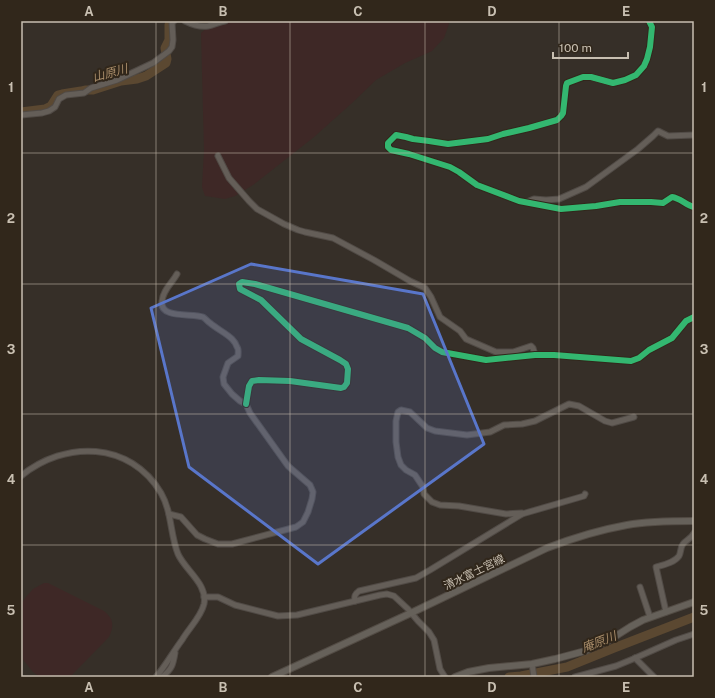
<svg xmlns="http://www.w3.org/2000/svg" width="715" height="698" font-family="'Public Sans','Noto Sans JP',sans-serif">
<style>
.green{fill:#3e2826}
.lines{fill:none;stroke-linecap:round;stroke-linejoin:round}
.river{stroke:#5b4831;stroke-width:9}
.minor-casing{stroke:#514b46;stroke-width:7}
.major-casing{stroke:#534c45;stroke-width:8}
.minor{stroke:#645e58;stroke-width:5}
.major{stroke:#66615a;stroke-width:6}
.cycleway-casing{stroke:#31271b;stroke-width:8}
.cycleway{stroke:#33b770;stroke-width:6}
.marked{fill:#5976ca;fill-opacity:0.2;stroke:#5976ca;stroke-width:3;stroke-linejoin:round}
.grid{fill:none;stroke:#c8bfb1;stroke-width:1;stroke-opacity:0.55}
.labels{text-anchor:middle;stroke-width:4;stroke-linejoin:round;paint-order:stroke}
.street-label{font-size:11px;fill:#c8bfb1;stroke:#31271b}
.water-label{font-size:12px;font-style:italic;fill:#a88c69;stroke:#31271b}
.neatline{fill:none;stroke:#c8bfb1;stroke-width:1.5}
.grid-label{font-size:13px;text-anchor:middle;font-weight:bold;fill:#c8bfb1}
</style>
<rect width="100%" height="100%" fill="#362f28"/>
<!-- green -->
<g class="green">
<polygon points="218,21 448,21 449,24 444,38 432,51 405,63 376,80 352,103 314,137 253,185 235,196 225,199 205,196 202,187 204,150 201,33 210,25"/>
<path d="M44 583H48L104 611C114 619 114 626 109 637L70 677H40L33 672 21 657V604L26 597 33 589Z"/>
</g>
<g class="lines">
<!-- river -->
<g class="river">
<polyline points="195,21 208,22 210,21"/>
<polyline points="21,112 45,109 51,106 58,95 62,94 81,91 85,90 93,90 121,81 137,79 146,76 166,63 167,59 165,48 169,40 169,25 170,21"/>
<polyline points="509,677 521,676 567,667 614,648 694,617"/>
</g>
<defs>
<g id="minor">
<path d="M185 21C191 24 201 27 208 26 214 25 219 22 225 21"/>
<path d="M649 21 652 27 650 47 647 59 644 66 636 75 625 80 613 83 591 77H583L567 83 566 86 563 113 561 116 557 120 529 128 503 134 488 139 448 144 429 141 413 139 406 137 396 135 388 143V147L391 150 409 154 450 167 459 172 477 185 519 201 561 209 596 206 620 202H651L663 203 672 197C680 198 686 205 694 207"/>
<polyline points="21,115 42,113 49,111 55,107 59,99 66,95 84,93 91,88 117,80 153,63 169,51 172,47 173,40 172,23 174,21"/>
<polyline points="218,156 229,178 249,201 257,209 284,224 298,230 305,232 333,238 374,260 410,281 425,288 431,297 440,317 460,331 466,339 496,352 513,352 531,346 533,348 535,355"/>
<polyline points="527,202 534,199 546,200 559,199 586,187 638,149 653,136 658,131 668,136 694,135"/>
<polyline points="246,404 249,386 252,381 259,380 290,381 341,388 344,387 347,383 348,369 346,364 340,360 301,339 261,300 240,289 239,284 242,282 255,284 408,328 425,338 435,348 442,352 486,360 535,355 554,355 631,361 639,358 649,350 672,338 686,321 694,317"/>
<path d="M21 476C65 440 130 441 161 493 172 512 170 534 178 554 185 570 208 584 204 604 201 617 189 628 182 640 173 652 166 665 156 677"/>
<path d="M169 514 181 517 197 535 205 539 218 544H232L296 527 303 522 308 512 312 499 313 492 310 485 288 466 250 413 246 404 240 401 232 394 224 384 223 377 228 363 238 356C238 353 239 349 237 347 236 344 234 341 232 339 226 333 217 329 210 323 207 321 206 319 203 317 192 313 159 319 162 301 163 290 172 283 177 274"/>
<polyline points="522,514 522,513 506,514 459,506 440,505 432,502 424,494 423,487 415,475 406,470 401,465 398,457 396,442 396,421 398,412 401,410 410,412 427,428 435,431 467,435 490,432 504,425 522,424 535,421 569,404 579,406 605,421 612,423 634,417"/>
<polyline points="640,587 650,617"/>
<polyline points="204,597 218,597 235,605 278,616 297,615 380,595 387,594 394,596 408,609 418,621 429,632 434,640 440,669 445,677"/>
<path d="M355 601C354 596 355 594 359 591L416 578 430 570 522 514 584 496 585 494"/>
<path d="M666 612 656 567C663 565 674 563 679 556 681 553 680 548 683 544 686 540 691 539 694 533"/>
<polyline points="635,658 654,677"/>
<polyline points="532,664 534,677"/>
<path d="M162 677C172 669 173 665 175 653"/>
<polyline points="575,677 616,666 633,659 676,640 694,634"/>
</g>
<g id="major">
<path d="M272 677 411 613 547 548C573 538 599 530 627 525 649 521 672 521 694 521"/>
<polyline points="455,677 468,672 489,668 532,664 555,659 585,651 608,641 630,627 643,620 694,602"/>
</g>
</defs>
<!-- minor casing -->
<use href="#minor" class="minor-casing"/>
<!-- major casing -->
<use href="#major" class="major-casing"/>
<!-- minor -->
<use href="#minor" class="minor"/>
<!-- major -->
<use href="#major" class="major"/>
<defs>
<g id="cycleway">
<path d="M649 21 652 27 650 47 647 59 644 66 636 75 625 80 613 83 591 77H583L567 83 566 86 563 113 561 116 557 120 529 128 503 134 488 139 448 144 429 141 413 139 406 137 396 135 388 143V147L391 150 409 154 450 167 459 172 477 185 519 201 561 209 596 206 620 202H651L663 203 672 197C680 198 686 205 694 207"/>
<polyline points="246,404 249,386 252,381 259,380 290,381 341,388 344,387 347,383 348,369 346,364 340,360 301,339 261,300 240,289 239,284 242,282 255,284 408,328 425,338 435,348 442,352 486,360 535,355 554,355 631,361 639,358 649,350 672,338 686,321 694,317"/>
</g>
</defs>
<!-- cycleway casing -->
<use href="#cycleway" class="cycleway-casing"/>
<!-- cycleway -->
<use href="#cycleway" class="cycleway"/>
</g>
<!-- marked area -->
<path class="marked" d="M251 264 423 294 484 444 318 564 189 467 151 308Z"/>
<!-- grid -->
<path class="grid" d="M156 21V677M290 21V677M425 21V677M559 21V677M21 153H694M21 284H694M21 414H694M21 545H694"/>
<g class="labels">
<!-- street labels -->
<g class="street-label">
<text transform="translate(474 572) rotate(-26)" y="4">清水富士宮線</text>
</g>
<!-- water labels -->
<g class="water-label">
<text transform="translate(110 73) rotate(-15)" y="4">山原川</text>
<text transform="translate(599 642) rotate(-21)" y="4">庵原川</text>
</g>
</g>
<!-- border -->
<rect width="715" height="698" fill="none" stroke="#31271b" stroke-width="44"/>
<!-- scale -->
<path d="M553 52v6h75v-6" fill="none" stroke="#c8bfb1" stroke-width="2"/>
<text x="559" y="52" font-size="12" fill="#c8bfb1" stroke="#31271b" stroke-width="3" paint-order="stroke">100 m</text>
<rect x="22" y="22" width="671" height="654" class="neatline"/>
<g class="grid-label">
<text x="89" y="16">A</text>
<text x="223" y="16">B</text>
<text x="358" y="16">C</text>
<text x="492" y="16">D</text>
<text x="626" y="16">E</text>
<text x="11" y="92">1</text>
<text x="704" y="92">1</text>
<text x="11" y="223">2</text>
<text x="704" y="223">2</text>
<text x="11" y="354">3</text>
<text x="704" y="354">3</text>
<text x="11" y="484">4</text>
<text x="704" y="484">4</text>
<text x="11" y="615">5</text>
<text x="704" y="615">5</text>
<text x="89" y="692">A</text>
<text x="223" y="692">B</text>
<text x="358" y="692">C</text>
<text x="492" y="692">D</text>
<text x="626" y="692">E</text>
</g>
</svg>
